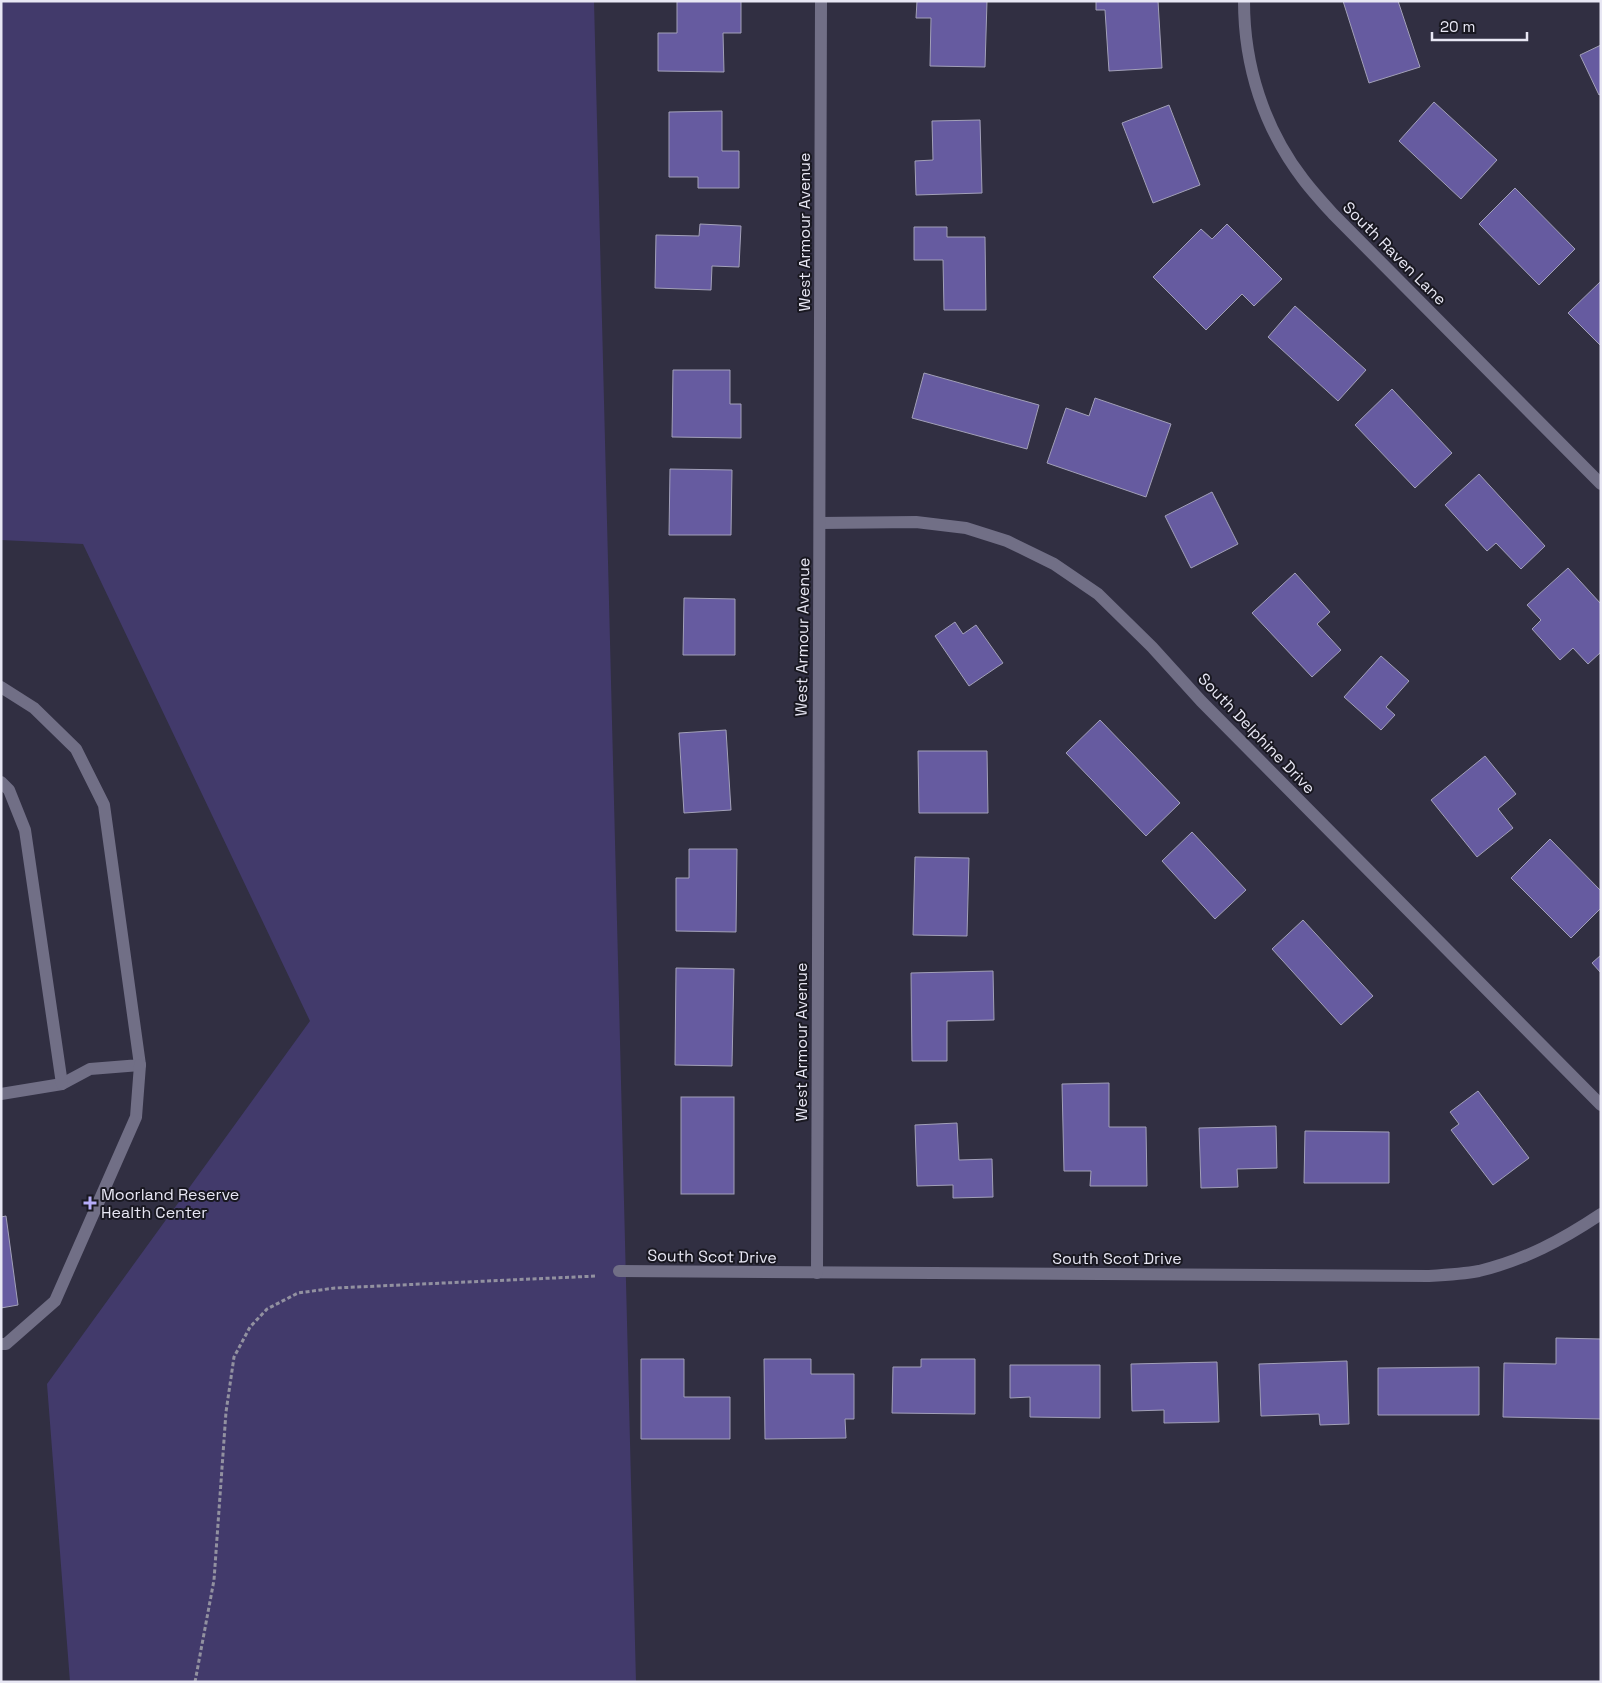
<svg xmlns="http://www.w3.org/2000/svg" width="1602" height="1683" font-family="'Space Grotesk',sans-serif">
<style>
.green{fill:#423a6b}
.building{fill:#665ba0;stroke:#a2a0b8}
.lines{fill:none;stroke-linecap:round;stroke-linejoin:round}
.path{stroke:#9291a0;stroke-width:3;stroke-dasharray:4 2.5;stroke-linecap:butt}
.lane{stroke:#716f86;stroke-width:12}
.street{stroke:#716f86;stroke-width:12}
.poi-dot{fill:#b5acf8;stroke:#191821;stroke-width:2}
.labels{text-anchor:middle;stroke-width:4;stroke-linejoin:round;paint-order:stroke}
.street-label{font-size:16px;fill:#e8e7f4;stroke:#191821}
.poi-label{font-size:16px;fill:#e8e7f4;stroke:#191821;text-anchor:start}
</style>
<rect width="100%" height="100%" fill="#312f42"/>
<!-- green -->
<polygon class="green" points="1,1 594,1 636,1682 70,1682 47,1384 310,1021 83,544 1,540"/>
<!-- building -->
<g class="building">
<polygon points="677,1 741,1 741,33 723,33 724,72 658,71 658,33 677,33"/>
<polygon points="917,1 987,1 985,67 930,66 931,18 916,18"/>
<polygon points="1096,1 1158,1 1162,68 1109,71 1105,10 1096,10"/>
<polygon points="1343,1 1398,1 1420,67 1369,83"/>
<polygon points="1601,45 1601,94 1599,95 1580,55"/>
<polygon points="1434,102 1497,160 1461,199 1399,141"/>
<polygon points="1169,105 1200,185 1153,203 1122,123"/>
<polygon points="722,111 722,151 739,151 739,188 698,188 698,177 669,177 669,112"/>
<polygon points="980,120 982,193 916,195 915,161 933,160 932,121"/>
<polygon points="1515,188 1575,249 1539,285 1479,224"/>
<polygon points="700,224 741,226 739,267 712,266 711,290 655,288 656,235 699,236"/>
<polygon points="1227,224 1282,279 1254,306 1242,294 1206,330 1153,277 1201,229 1212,239"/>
<polygon points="914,227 947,227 947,237 985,237 986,310 944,310 943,260 914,260"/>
<polygon points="1601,281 1601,346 1568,313"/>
<polygon points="1295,306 1366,370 1338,401 1268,337"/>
<polygon points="673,370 730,370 730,404 741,404 741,438 672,437"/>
<polygon points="924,373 1039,405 1027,449 912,418"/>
<polygon points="1392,389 1452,453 1415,488 1355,425"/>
<polygon points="1095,398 1171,424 1146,497 1047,463 1066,408 1089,416"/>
<polygon points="670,469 732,470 731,535 669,535"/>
<polygon points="1479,474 1545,546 1521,569 1496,543 1487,551 1445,505"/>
<polygon points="1212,492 1238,544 1191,568 1165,516"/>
<polygon points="1568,568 1601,604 1601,652 1588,664 1573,648 1560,660 1532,629 1541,620 1527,605"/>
<polygon points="1295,573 1330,612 1317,624 1341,650 1312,677 1252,613"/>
<polygon points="684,598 735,599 735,655 683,655"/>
<polygon points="955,622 963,634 976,625 1003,663 969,686 935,636"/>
<polygon points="1381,656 1409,681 1386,707 1395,715 1381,730 1344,697"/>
<polygon points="1100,720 1180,803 1146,836 1066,753"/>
<polygon points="726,730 731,810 684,813 679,733"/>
<polygon points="918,751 987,751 988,813 919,813"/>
<polygon points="1485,756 1516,794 1498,809 1513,828 1477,857 1431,800"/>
<polygon points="1192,832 1246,890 1215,919 1162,861"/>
<polygon points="1550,839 1601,891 1601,908 1571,938 1511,878"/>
<polygon points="689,849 737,849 736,932 676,931 676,878 689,878"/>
<polygon points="915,857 969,858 967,936 913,935"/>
<polygon points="1303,920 1373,996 1341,1025 1272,949"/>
<polygon points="1601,955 1601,973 1592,963"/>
<polygon points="676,968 734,969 732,1066 675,1065"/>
<polygon points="993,971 994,1020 947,1021 947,1061 912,1061 911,973"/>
<polygon points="1109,1083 1109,1127 1146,1127 1147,1186 1090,1186 1091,1171 1064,1171 1062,1084"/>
<polygon points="1478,1091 1529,1158 1493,1185 1451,1130 1459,1124 1450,1112"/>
<rect x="681" y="1097" width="53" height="97"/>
<polygon points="957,1123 959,1160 992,1159 993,1197 953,1198 953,1185 917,1186 915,1125"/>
<polygon points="1276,1126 1277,1168 1237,1169 1238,1187 1201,1188 1199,1128"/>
<polygon points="1305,1131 1389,1132 1389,1183 1304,1183"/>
<polygon points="6,1216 18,1305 1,1308 1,1217"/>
<polygon points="1556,1338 1601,1339 1601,1419 1503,1417 1504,1363 1556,1364"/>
<polygon points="641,1359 684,1359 684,1397 730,1397 730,1439 641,1439"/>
<polygon points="764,1359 811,1359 811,1374 854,1374 854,1419 845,1419 846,1438 765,1439"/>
<polygon points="921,1359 975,1359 975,1414 892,1413 893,1367 921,1367"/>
<polygon points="1347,1361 1349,1424 1320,1425 1319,1414 1261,1416 1259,1364"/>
<polygon points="1217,1362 1219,1422 1164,1423 1164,1410 1132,1411 1131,1364"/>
<polygon points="1010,1365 1100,1365 1100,1418 1030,1417 1030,1397 1010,1398"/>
<polygon points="1479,1367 1479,1415 1378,1415 1378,1368"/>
</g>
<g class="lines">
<!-- path -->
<polyline class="path" points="195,1682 214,1580 226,1412 234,1357 250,1327 267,1309 298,1293 335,1288 597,1276"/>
<!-- lane -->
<g class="lane">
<polyline points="1,687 34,708 76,749 104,805 140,1065 90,1069 62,1084 1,1094"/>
<polyline points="1,782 9,790 25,830 62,1084"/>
<polyline points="1,1344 6,1344 55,1301 136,1117 140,1065"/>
</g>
<!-- street -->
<g class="street">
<path d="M1244 1C1244 66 1264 128 1303 179 1312 191 1323 203 1333 214L1601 484"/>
<polyline points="820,523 916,522 966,528 1007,541 1054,564 1098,594 1152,647 1201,701 1601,1105"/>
<path d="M619 1271 1429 1276C1446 1275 1463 1274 1479 1271 1525 1260 1562 1240 1601 1214"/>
<polyline points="817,1273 821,1"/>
</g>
</g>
<!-- markers -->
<path class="poi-dot" d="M87.5 1195.5h5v5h5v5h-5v5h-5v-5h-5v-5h5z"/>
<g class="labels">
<!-- street labels -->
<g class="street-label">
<text transform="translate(804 232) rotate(-90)" y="6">West Armour Avenue</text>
<text transform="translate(1395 253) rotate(45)" y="6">South Raven Lane</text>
<text transform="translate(802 637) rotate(-89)" y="6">West Armour Avenue</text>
<text transform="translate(1257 733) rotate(46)" y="6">South Delphine Drive</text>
<text transform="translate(801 1042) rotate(-90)" y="6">West Armour Avenue</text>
<text transform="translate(712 1256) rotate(1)" y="6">South Scot Drive</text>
<text x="1117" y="1264">South Scot Drive</text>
</g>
<!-- poi labels -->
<g class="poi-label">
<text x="101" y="1200">Moorland Reserve<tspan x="101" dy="18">Health Center</tspan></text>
</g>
</g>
<!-- border -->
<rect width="1602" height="1683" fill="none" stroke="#e8e7f4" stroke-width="5"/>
<!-- scale -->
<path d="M1432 32v8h95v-8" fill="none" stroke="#e8e7f4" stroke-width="2.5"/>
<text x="1440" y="32" font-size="15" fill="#e8e7f4" stroke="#191821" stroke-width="4" paint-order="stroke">20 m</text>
</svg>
